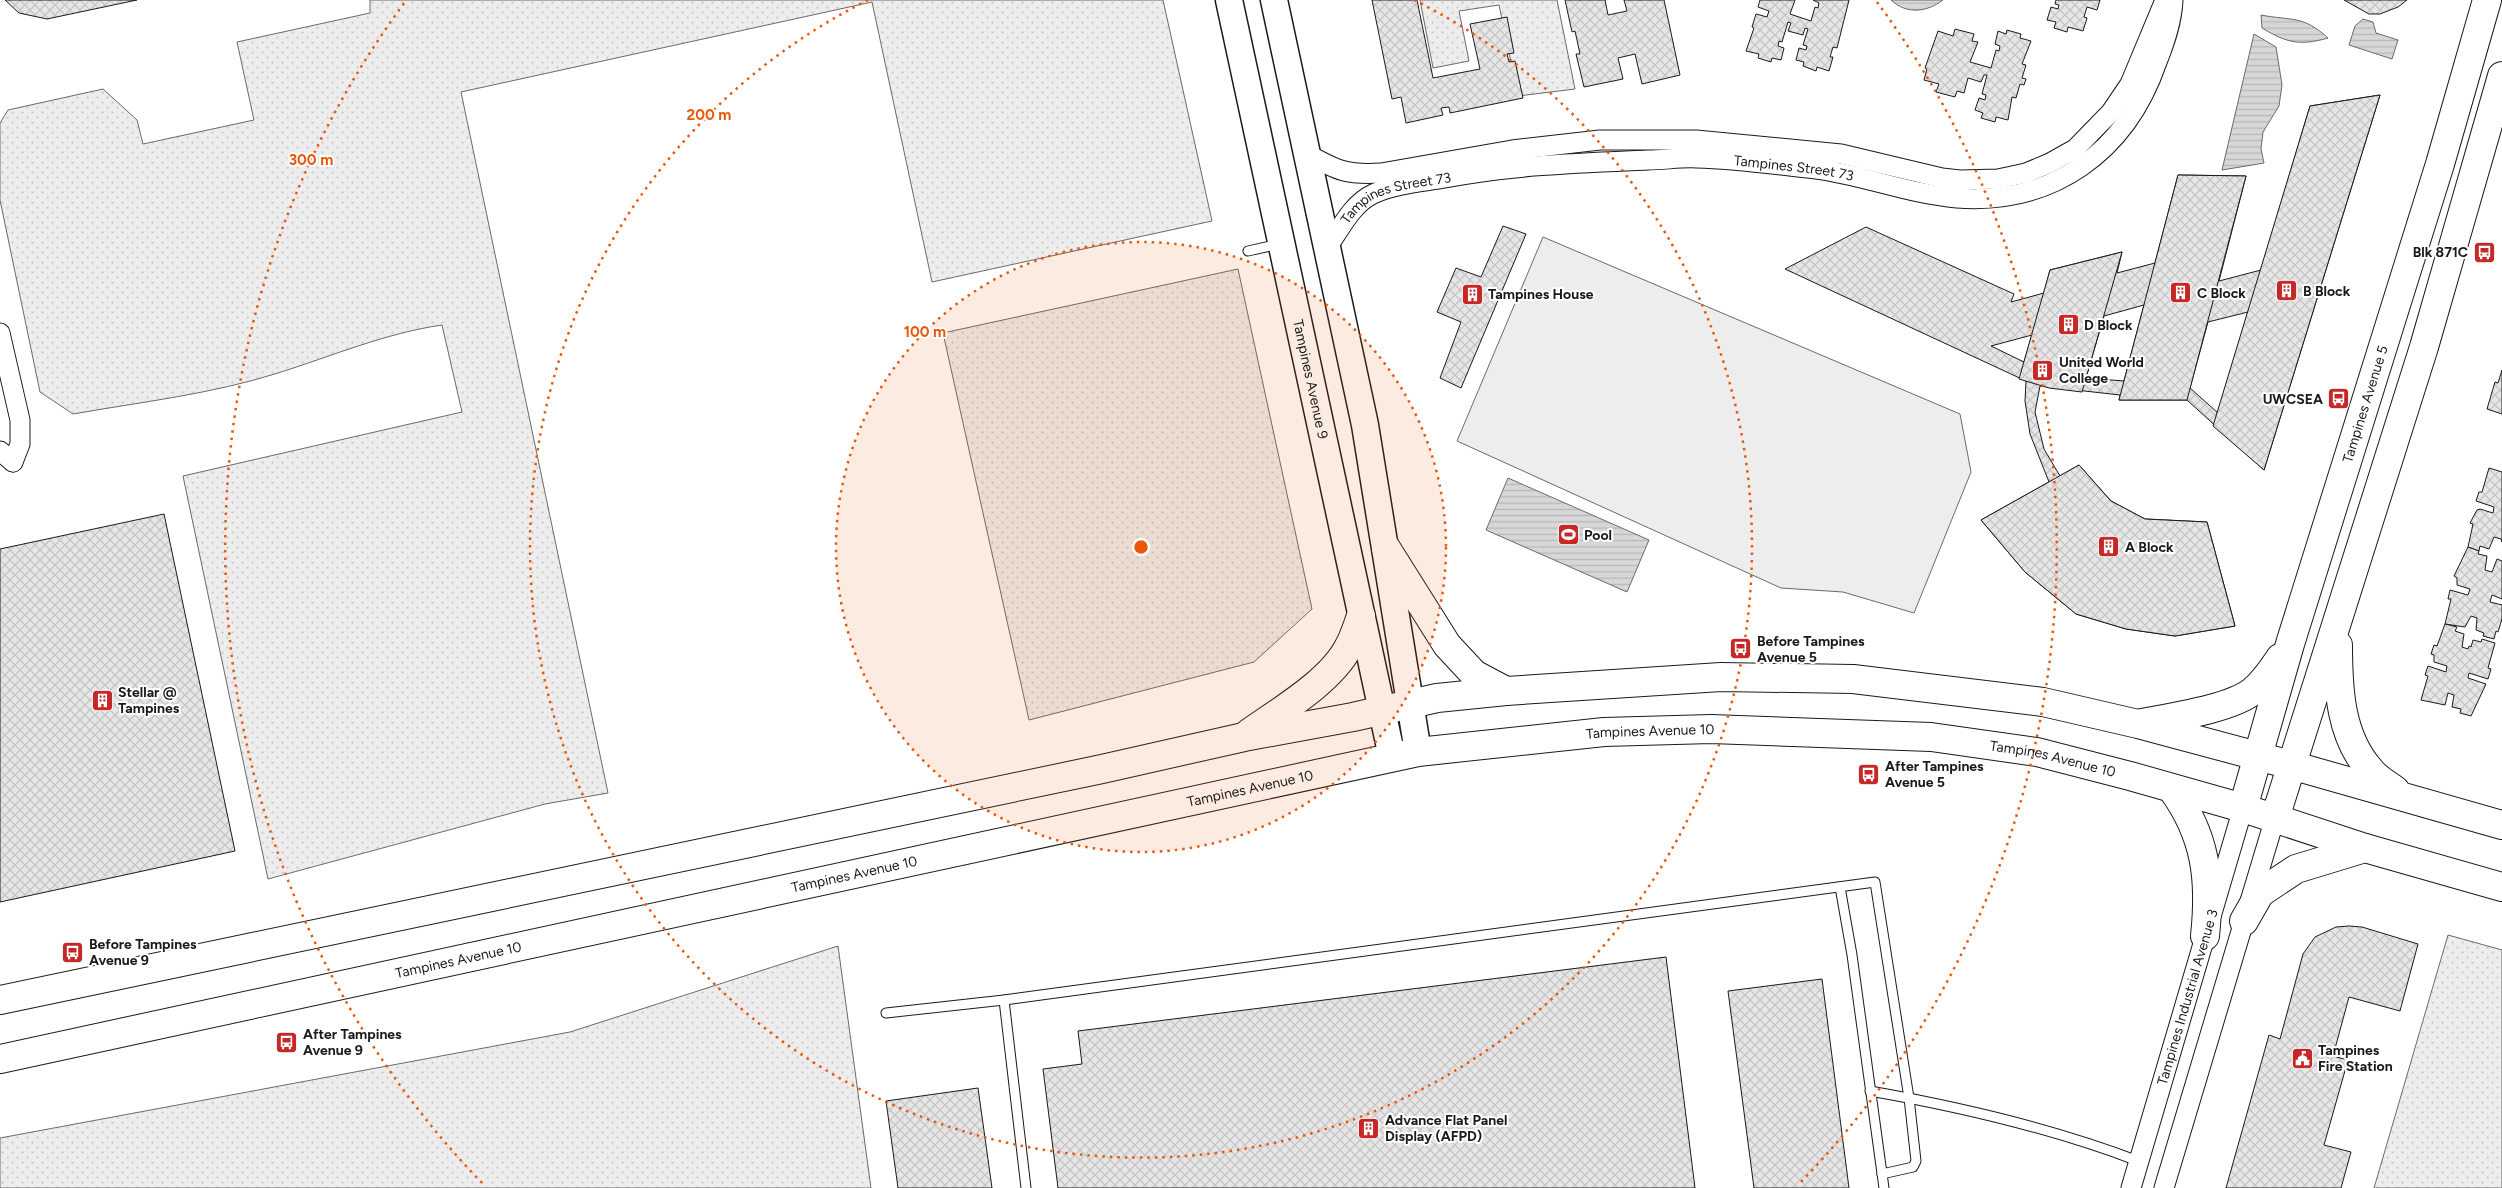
<svg xmlns="http://www.w3.org/2000/svg" width="2502" height="1188" font-family="Figtree,sans-serif">
<style>
.grass{fill:url(#grass-dots);stroke:#6a6a6a}
.green{fill:#ededed;stroke:#6a6a6a}
.water{fill:url(#water-rules);stroke:#6a6a6a}
.building{fill:url(#building-cross-hatch);stroke:#1a1a1a;fill-rule:evenodd}
.lines{fill:none;stroke-linecap:round;stroke-linejoin:round}
.lane-casing{stroke:#1a1a1a;stroke-width:11}
.street-casing{stroke:#1a1a1a;stroke-width:21}
.secondary-casing{stroke:#1a1a1a;stroke-width:29}
.primary-casing{stroke:#1a1a1a;stroke-width:30}
.lane{stroke:#fff;stroke-width:9}
.street{stroke:#fff;stroke-width:19}
.secondary{stroke:#fff;stroke-width:26}
.primary{stroke:#fff;stroke-width:28}
.ring{fill:none;stroke:#e8590c;stroke-width:2.5;stroke-dasharray:2.5 5}
.labels{text-anchor:middle;stroke-width:4;stroke-linejoin:round;paint-order:stroke}
.street-label{font-size:14px;fill:#1a1a1a;stroke:#fff}
.poi-label{font-size:14px;font-weight:bold;fill:#1a1a1a;stroke:#fff;text-anchor:start}
.centre{fill:#e8590c;stroke:#fff;stroke-width:2.5}
.ring-label{font-size:15px;text-anchor:middle;font-weight:bold;fill:#e8590c;stroke:#fff;stroke-width:4;stroke-linejoin:round;paint-order:stroke}
</style>
<defs>
<pattern id="grass-dots" width="8" height="8" patternUnits="userSpaceOnUse" patternTransform="scale(1.25)"><rect width="8" height="8" fill="#ededed"/><path d="M2 2h.1M6 6h.1" fill="none" stroke="#cbcbcb" stroke-width="1.8" stroke-linecap="round"/></pattern>
<pattern id="water-rules" width="6" height="5" patternUnits="userSpaceOnUse" patternTransform="scale(1.25)"><rect width="6" height="5" fill="#d7d7d7"/><path d="M0 2.5h6" fill="none" stroke="#b8b8b8"/></pattern>
<pattern id="building-cross-hatch" width="8" height="8" patternUnits="userSpaceOnUse" patternTransform="scale(1.25)"><rect width="8" height="8" fill="#e6e6e6"/><path d="M0 0l8 8M0 8l8-8" fill="none" stroke="#c5c5c5"/></pattern>
</defs>
<rect width="100%" height="100%" fill="#fff"/>
<!-- grass -->
<g class="grass">
<path d="M370 0H1163L1212 221 932 282 872 2 461 92 608 793 545 804 268 879 183 476 462 412 442 325C386 333 332 356 278 373 212 394 141 402 73 414L40 392 0 200V123L8 110 103 89 137 120 143 144 254 120 237 42 370 13Z"/>
<polygon points="1420,0 1557,0 1575,89 1518,96 1499,5 1459,11 1469,61 1433,68"/>
<polygon points="1238,269 1312,609 1254,662 1029,720 943,333"/>
<polygon points="2448,935 2502,950 2502,1188 2374,1188"/>
<polygon points="838,946 871,1188 0,1188 0,1138 570,1032"/>
</g>
<!-- green -->
<polygon class="green" points="1543,237 1960,414 1971,472 1914,613 1843,592 1781,588 1457,441"/>
<!-- water -->
<g class="water">
<path d="M1891 0H1943C1927 12 1907 15 1891 0Z"/>
<path d="M2261 15C2292 21 2303 15 2328 38 2300 46 2287 43 2262 28Z"/>
<polygon points="2363,19 2373,22 2376,33 2398,40 2392,59 2349,45 2355,26"/>
<polygon points="2254,34 2276,47 2282,85 2279,106 2263,132 2261,149 2264,163 2222,170"/>
<polygon points="1508,478 1649,540 1627,592 1486,530"/>
</g>
<!-- building -->
<g class="building">
<polygon points="5,0 137,0 47,19 19,13"/>
<polygon points="1372,0 1417,0 1433,78 1480,69 1470,24 1507,17 1514,53 1507,54 1509,62 1515,61 1523,98 1450,113 1449,107 1441,108 1443,115 1406,123 1401,97 1392,99"/>
<polygon points="1565,0 1605,0 1608,15 1627,11 1624,0 1664,0 1680,75 1642,84 1635,54 1618,58 1623,79 1584,87 1576,54 1580,54 1575,31 1572,32"/>
<polygon points="1760,0 1795,0 1790,14 1811,21 1815,7 1818,8 1819,3 1813,0 1849,0 1837,48 1833,47 1830,57 1833,57 1829,71 1817,67 1816,71 1803,66 1804,62 1796,60 1799,48 1806,50 1807,46 1803,45 1808,29 1805,28 1803,35 1788,31 1791,23 1788,22 1782,42 1779,41 1778,46 1784,48 1781,60 1772,58 1771,62 1758,58 1759,54 1746,51 1754,28 1752,27 1756,14 1767,17 1769,11 1758,7"/>
<polygon points="2056,0 2100,0 2097,10 2087,7 2084,17 2087,18 2083,31 2068,27 2067,32 2054,28 2056,22 2047,20 2051,7 2058,9 2059,5 2055,4"/>
<polygon points="2344,0 2407,0 2398,7 2380,14 2369,14"/>
<polygon points="1955,29 1974,34 1972,41 1978,42 1970,62 1991,68 1996,50 1999,51 2000,46 1995,44 1998,31 2006,34 2007,30 2021,34 2020,38 2031,41 2022,64 2026,65 2022,78 2026,79 2024,85 2020,84 2016,98 2012,97 2008,120 1996,117 1995,122 1981,118 1983,113 1975,110 1979,98 1985,100 1986,95 1982,94 1987,75 1984,75 1981,82 1968,78 1964,93 1957,91 1955,97 1936,92 1939,84 1924,80 1927,69 1925,68 1938,31 1953,36"/>
<path d="M2380 95 2264 470 2187 400H2119L2120 395 2040 386 2035 412 2044 449 2060 476 2079 465 2111 501 2145 519 2207 522 2235 626 2175 636 2126 629 2076 614 2025 572 1981 520 2049 482 2030 434 2025 401 2026 381 1785 269 1866 227 2014 294 2011 302 2044 293 2050 270 2122 252 2117 273 2155 263 2178 175 2246 176 2219 281 2261 270 2310 106ZM2144 305 2124 381 2086 378 2104 316ZM2248 312 2218 413 2190 388 2208 322ZM2032 335 2024 362 1991 346Z"/>
<polygon points="2380,95 2264,470 2213,426 2310,106"/>
<polygon points="2178,175 2246,176 2187,400 2119,400"/>
<polygon points="1503,226 1526,234 1461,388 1440,378 1461,322 1437,312 1456,268 1481,277"/>
<polygon points="2122,252 2082,392 2049,388 2019,379 2050,270"/>
<polygon points="2502,370 2502,414 2487,409 2495,382 2498,383"/>
<polygon points="2079,465 2111,501 2145,519 2207,522 2235,626 2175,636 2126,629 2076,614 2025,572 1981,520"/>
<polygon points="2489,468 2502,472 2502,542 2501,539 2494,537 2489,549 2480,546 2479,551 2468,547 2473,524 2470,523 2477,510 2480,509 2493,513 2494,507 2476,501 2479,492 2482,492"/>
<polygon points="164,514 235,851 0,902 0,549"/>
<polygon points="2468,547 2479,551 2478,554 2487,556 2485,570 2492,572 2497,559 2502,561 2502,599 2492,595 2490,602 2502,605 2502,619 2498,632 2496,631 2494,639 2483,636 2484,633 2476,630 2477,618 2471,616 2465,627 2445,624 2451,599 2448,599 2450,590 2468,595 2470,589 2457,585 2457,578 2454,576"/>
<polygon points="2445,624 2457,627 2455,631 2464,634 2462,647 2468,649 2469,646 2471,647 2473,640 2481,642 2482,639 2495,643 2488,668 2491,669 2488,679 2469,673 2468,678 2486,684 2471,716 2460,713 2461,709 2452,707 2454,695 2448,693 2445,705 2421,700 2428,676 2425,675 2428,666 2446,672 2447,666 2434,662 2434,655 2431,654 2434,645 2437,646"/>
<polygon points="2349,926 2362,927 2418,944 2400,1011 2349,997 2333,1056 2348,1060 2324,1145 2351,1152 2341,1188 2226,1188 2269,1035 2280,1039 2303,954 2315,937 2336,927"/>
<polygon points="1666,957 1695,1188 1058,1188 1043,1069 1082,1064 1078,1031"/>
<polygon points="1822,979 1849,1188 1754,1188 1728,991"/>
<polygon points="978,1088 992,1188 898,1188 886,1101"/>
</g>
<g class="lines">
<defs>
<g id="lane">
<polyline points="1248,251 1279,244"/>
<polyline points="1840,887 1852,955 1884,1188"/>
<polyline points="1004,1000 1026,1188"/>
<polyline points="886,1013 1004,1000 1875,882 1909,1098 1916,1161 1913,1167 1882,1174"/>
<path d="M1870 1091C1961 1107 2052 1128 2138 1161"/>
</g>
<g id="street">
<path d="M1309 155C1338 171 1347 175 1381 173L1512 150 1600 140H1696L1841 154 1942 178 1960 180 1998 179 2026 173 2050 163 2075 149 2111 112 2130 84 2165 0"/>
<path id="s1" d="M1328 246C1341 228 1352 204 1373 194 1394 184 1422 182 1445 178 1512 165 1580 163 1648 160 1664 160 1681 157 1697 158 1737 159 1777 165 1816 169 1863 175 1909 194 1957 198 2053 205 2126 152 2157 62 2165 42 2172 22 2173 0"/>
<polyline points="0,333 20,420 20,444 13,462"/>
<polyline points="0,451 13,462"/>
<path id="s2" d="M2131 1188 2243 808"/>
<polyline points="2164,1188 2275,818"/>
</g>
<g id="secondary">
<path id="s3" d="M1229 0 1392 757"/>
<polyline points="1274,0 1365,425 1418,752"/>
</g>
<g id="primary">
<polyline points="1386,548 1447,645 1474,674 1506,691"/>
<path d="M2338 645C2338 689 2340 737 2371 771 2377 779 2387 784 2395 790"/>
<path d="M2142 723C2172 717 2230 709 2253 691 2265 681 2272 670 2280 658"/>
<path d="M1249 733C1280 711 1330 682 1348 648 1354 638 1357 627 1361 616"/>
<path d="M2172 789C2206 836 2211 879 2205 936"/>
<path id="s4" d="M2243 808 2290 644 2440 164 2487 0"/>
<polyline points="2275,818 2424,347 2502,76"/>
<polyline points="2244,921 2260,893 2296,869 2365,848"/>
<polyline points="0,1000 1102,769 1244,737 1353,717 1437,698 1506,691 1721,677 1853,679 2043,702 2138,724 2291,765 2502,825"/>
<path id="s5" d="M0 1059 1418 752 1604 732 1711 729 1931 737 2037 752 2130 776 2243 808 2365 848 2502 887"/>
</g>
</defs>
<!-- lane casing -->
<use href="#lane" class="lane-casing"/>
<!-- street casing -->
<use href="#street" class="street-casing"/>
<!-- secondary casing -->
<use href="#secondary" class="secondary-casing"/>
<!-- primary casing -->
<use href="#primary" class="primary-casing"/>
<!-- lane -->
<use href="#lane" class="lane"/>
<!-- street -->
<use href="#street" class="street"/>
<!-- secondary -->
<use href="#secondary" class="secondary"/>
<!-- primary -->
<use href="#primary" class="primary"/>
</g>
<!-- distance rings -->
<circle cx="1141" cy="547" r="305" fill="#e8590c" fill-opacity=".12"/>
<g class="ring">
<circle cx="1141" cy="547" r="305"/>
<path d="M1414 0A611 611 0 1 1 868 0"/>
<path d="M482 1183A916 916 0 0 1 405 2M1877 2A916 916 0 0 1 1800 1183"/>
</g>
<!-- icons -->
<defs>
<symbol id="bus-square" viewBox="-11 -11 22 22"><rect x="-9" y="-9" width="18" height="18" rx="4" fill="#c62828" stroke="#fff"/><path d="M-5-6H5V4H4V6H2V4H-2V6H-4V4H-5ZM-3.5-4V0h7V-4ZM-3.5 1.2v1.5H-2V1.2ZM2 1.2v1.5H3.5V1.2Z" fill="#fff"/></symbol>
<symbol id="building-square" viewBox="-11 -11 22 22"><rect x="-9" y="-9" width="18" height="18" rx="4" fill="#c62828" stroke="#fff"/><path d="M-4-6H4V6H1V3H-1V6H-4ZM-2.5-4.3h1.7v1.8h-1.7ZM.8-4.3h1.7v1.8H.8ZM-2.5-1h1.7V.8h-1.7ZM.8-1h1.7V.8H.8Z" fill="#fff"/></symbol>
<symbol id="stadium-square" viewBox="-11 -11 22 22"><rect x="-9" y="-9" width="18" height="18" rx="4" fill="#c62828" stroke="#fff"/><path d="M0-5a6.5 5 0 1 0 0 10a6.5 5 0 1 0 0-10ZM-3.5-1.8h7v3.6h-7Z" fill="#fff"/></symbol>
<symbol id="civic-square" viewBox="-11 -11 22 22"><rect x="-9" y="-9" width="18" height="18" rx="4" fill="#c62828" stroke="#fff"/><path d="M-.6-6.5H3V-4.5H.6V-3L4-1V1h2V6H-6V1h2V-1L-.6-3ZM-1.2 2.5V6h2.4V2.5Z" fill="#fff"/></symbol>
</defs>
<g fill-rule="evenodd">
<use href="#bus-square" x="2472" y="240" width="25" height="25"/>
<use href="#building-square" x="2274" y="278" width="25" height="25"/>
<use href="#building-square" x="2168" y="280" width="25" height="25"/>
<use href="#building-square" x="1460" y="282" width="25" height="25"/>
<use href="#building-square" x="2056" y="312" width="25" height="25"/>
<use href="#building-square" x="2030" y="358" width="25" height="25"/>
<use href="#bus-square" x="2326" y="386" width="25" height="25"/>
<use href="#stadium-square" x="1556" y="522" width="25" height="25"/>
<use href="#building-square" x="2096" y="534" width="25" height="25"/>
<use href="#bus-square" x="1728" y="636" width="25" height="25"/>
<use href="#building-square" x="90" y="688" width="25" height="25"/>
<use href="#bus-square" x="1856" y="762" width="25" height="25"/>
<use href="#bus-square" x="60" y="940" width="25" height="25"/>
<use href="#bus-square" x="274" y="1030" width="25" height="25"/>
<use href="#civic-square" x="2290" y="1046" width="25" height="25"/>
<use href="#building-square" x="1356" y="1116" width="25" height="25"/>
</g>
<g class="labels">
<!-- street labels -->
<g class="street-label">
<text dy="5" stroke="none"><textPath href="#s1" startOffset="494">Tampines Street 73</textPath></text>
<text dy="5" stroke="none"><textPath href="#s1" startOffset="89">Tampines Street 73</textPath></text>
<text dy="5" stroke="none"><textPath href="#s3" startOffset="388">Tampines Avenue 9</textPath></text>
<text dy="5" stroke="none"><textPath href="#s4" startOffset="422">Tampines Avenue 5</textPath></text>
<text dy="5" stroke="none"><textPath href="#s5" startOffset="1684">Tampines Avenue 10</textPath></text>
<text dy="5" stroke="none"><textPath href="#s5" startOffset="2089">Tampines Avenue 10</textPath></text>
<text dy="5" stroke="none"><textPath href="#s5" startOffset="1279">Tampines Avenue 10</textPath></text>
<text dy="5" stroke="none"><textPath href="#s5" startOffset="874">Tampines Avenue 10</textPath></text>
<text dy="5" stroke="none"><textPath href="#s5" startOffset="469">Tampines Avenue 10</textPath></text>
<text dy="5" stroke="none"><textPath href="#s2" startOffset="199">Tampines Industrial Avenue 3</textPath></text>
</g>
<!-- poi labels -->
<g class="poi-label">
<text x="2468" y="257" text-anchor="end">Blk 871C</text>
<text x="2303" y="296">B Block</text>
<text x="2197" y="298">C Block</text>
<text x="1488" y="299">Tampines House</text>
<text x="2084" y="330">D Block</text>
<text x="2059" y="367">United World<tspan x="2059" dy="16">College</tspan></text>
<text x="2323" y="404" text-anchor="end">UWCSEA</text>
<text x="1584" y="540">Pool</text>
<text x="2125" y="552">A Block</text>
<text x="1757" y="646">Before Tampines<tspan x="1757" dy="16">Avenue 5</tspan></text>
<text x="118" y="697">Stellar @<tspan x="118" dy="16">Tampines</tspan></text>
<text x="1885" y="771">After Tampines<tspan x="1885" dy="16">Avenue 5</tspan></text>
<text x="89" y="949">Before Tampines<tspan x="89" dy="16">Avenue 9</tspan></text>
<text x="303" y="1039">After Tampines<tspan x="303" dy="16">Avenue 9</tspan></text>
<text x="2318" y="1055">Tampines<tspan x="2318" dy="16">Fire Station</tspan></text>
<text x="1385" y="1125">Advance Flat Panel<tspan x="1385" dy="16">Display (AFPD)</tspan></text>
</g>
</g>
<circle cx="1141" cy="547" r="8" class="centre"/>
<g class="ring-label">
<text x="709" y="120">200 m</text>
<text x="311" y="165">300 m</text>
<text x="925" y="337">100 m</text>
</g>
</svg>
